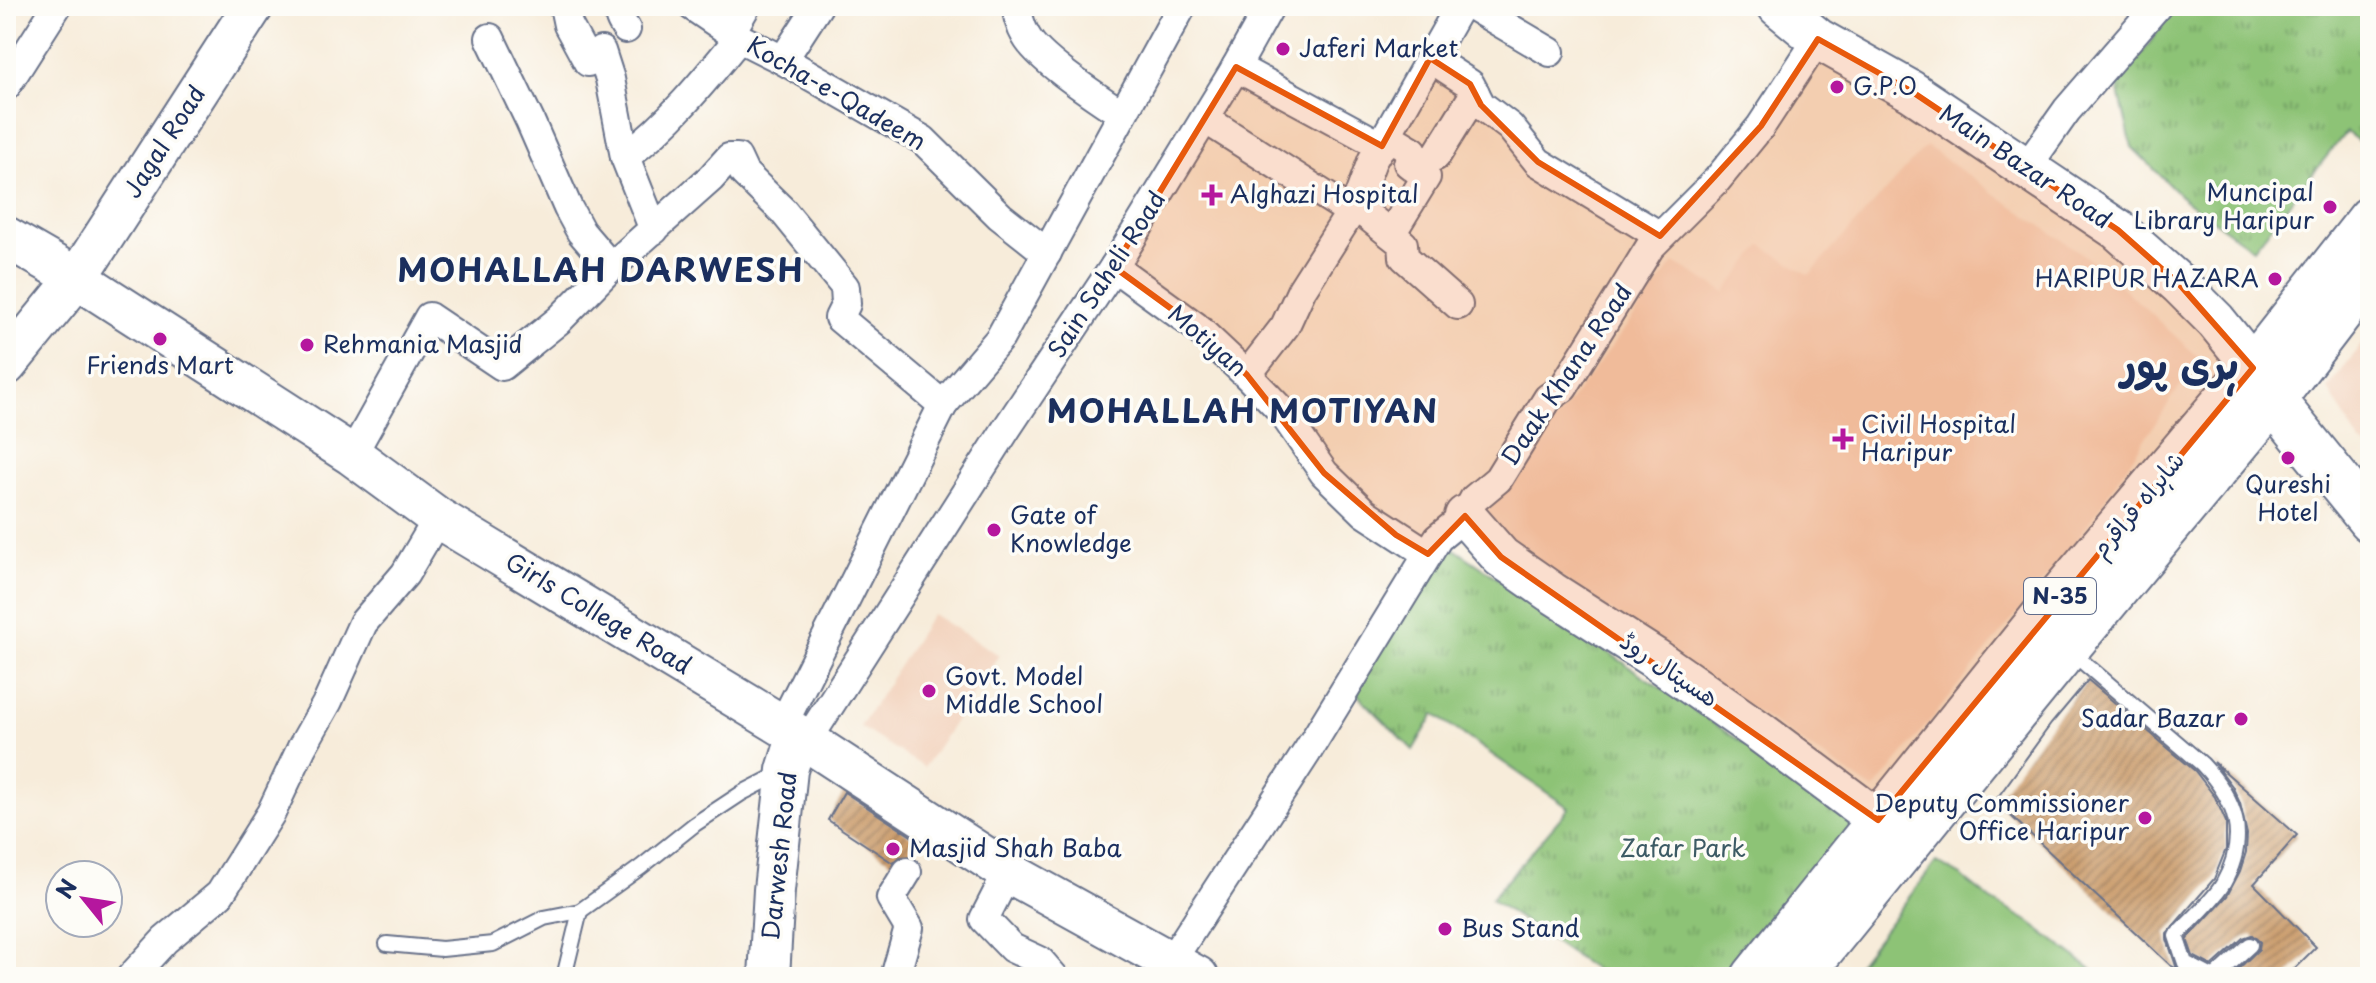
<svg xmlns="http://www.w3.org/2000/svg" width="2376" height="983" font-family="'Playpen Sans','Playpen Sans Arabic',sans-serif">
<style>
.built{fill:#f3d4bf}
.park{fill:url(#park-tufts);stroke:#54796a;stroke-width:2}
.garden{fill:#8dc376;stroke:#54796a;stroke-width:2}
.building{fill:url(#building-hatch)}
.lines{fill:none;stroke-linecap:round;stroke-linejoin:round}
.lane-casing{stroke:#687189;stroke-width:18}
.street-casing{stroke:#687189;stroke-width:32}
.secondary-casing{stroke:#687189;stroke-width:44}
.highway-casing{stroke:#687189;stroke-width:48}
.lane{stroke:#fff;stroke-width:14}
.street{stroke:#fff;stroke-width:28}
.secondary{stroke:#fff;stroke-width:40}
.highway{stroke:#fff;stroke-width:44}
.marked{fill:#e8590c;fill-opacity:0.2;stroke:#e8590c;stroke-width:6;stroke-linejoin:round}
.poi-dot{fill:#b5179e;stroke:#fdfcf7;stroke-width:3}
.labels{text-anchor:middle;stroke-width:7;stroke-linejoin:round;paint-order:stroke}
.shield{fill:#fdfcf7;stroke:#5f6c8c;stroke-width:2}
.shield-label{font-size:22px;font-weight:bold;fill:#1b2f5e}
.poi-label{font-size:24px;fill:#1b2f5e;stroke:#fdfcf7;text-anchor:start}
.street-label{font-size:24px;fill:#1b2f5e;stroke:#fdfcf7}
.park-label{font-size:24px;fill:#3d5b65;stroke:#fdfcf7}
.district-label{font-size:32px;font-weight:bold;letter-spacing:2px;fill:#1b2f5e;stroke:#fdfcf7}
.town-label{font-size:40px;font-weight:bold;fill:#1b2f5e;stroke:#fdfcf7}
</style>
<defs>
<pattern id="park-tufts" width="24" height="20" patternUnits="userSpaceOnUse" patternTransform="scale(2)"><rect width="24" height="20" fill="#8dc376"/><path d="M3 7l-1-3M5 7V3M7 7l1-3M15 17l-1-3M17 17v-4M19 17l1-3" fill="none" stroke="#729f64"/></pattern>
<pattern id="building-hatch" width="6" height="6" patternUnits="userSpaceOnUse" patternTransform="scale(2)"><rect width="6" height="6" fill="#ca9b6b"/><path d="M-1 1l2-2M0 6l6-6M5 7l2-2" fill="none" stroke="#a37f5b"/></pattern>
</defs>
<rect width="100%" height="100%" fill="#fdfcf7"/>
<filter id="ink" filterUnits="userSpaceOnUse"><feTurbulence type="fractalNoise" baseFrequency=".0125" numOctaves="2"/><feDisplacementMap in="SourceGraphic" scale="16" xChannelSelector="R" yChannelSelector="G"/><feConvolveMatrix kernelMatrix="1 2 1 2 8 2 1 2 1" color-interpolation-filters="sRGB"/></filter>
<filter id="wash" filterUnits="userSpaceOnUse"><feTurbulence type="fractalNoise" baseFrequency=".006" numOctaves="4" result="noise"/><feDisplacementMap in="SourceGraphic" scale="32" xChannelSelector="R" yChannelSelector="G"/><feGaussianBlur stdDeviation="1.8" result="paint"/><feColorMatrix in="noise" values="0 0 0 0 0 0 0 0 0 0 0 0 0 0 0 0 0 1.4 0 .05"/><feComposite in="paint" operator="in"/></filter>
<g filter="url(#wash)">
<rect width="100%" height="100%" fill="#f7ecda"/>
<!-- built -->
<g class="built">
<polygon points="1926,146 2098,265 2199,358 2080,536 1874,790 1710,681 1481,520 1674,263 1725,292 1762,245 1809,275"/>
<polygon points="2370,333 2370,450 2360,443 2328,389"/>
<polygon points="932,614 999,655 924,767 860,727"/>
</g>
<!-- park -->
<g class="park">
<polygon points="2176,6 2370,6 2370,149 2346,132 2253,249 2185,200 2132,147 2117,83 2133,66"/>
<polygon points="1441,540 1859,821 1734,977 1605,977 1491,899 1569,808 1434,714 1413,750 1348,685"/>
</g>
<!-- garden -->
<polygon class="garden" points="1936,862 1961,876 1991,900 2028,921 2102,977 1848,977"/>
<g id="blocks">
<!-- building -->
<g class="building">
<polygon points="2088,680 2195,771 2215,797 2226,822 2226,849 2214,879 2167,933 2167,939 2177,969 2170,965 1995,801 2051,724"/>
<polygon points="2214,762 2297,835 2254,884 2316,947 2286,977 2230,977 2259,949 2260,942 2252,935 2243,938 2212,966 2193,956 2187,939 2227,896 2240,871 2246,852 2247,834 2240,803 2232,786"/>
<polygon points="844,792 917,840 912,856 900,857 893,863 828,820"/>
</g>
</g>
</g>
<g filter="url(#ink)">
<use href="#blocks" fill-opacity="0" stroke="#687189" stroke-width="2"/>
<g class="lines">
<defs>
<g id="lane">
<path d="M2070 651 2202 764C2237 801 2249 837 2223 884 2213 901 2190 921 2176 936L2185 963 2212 977"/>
<polyline points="387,944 442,949 493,944 544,918 580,911 641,867 695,824 742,793 783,772"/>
<polyline points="564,977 580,911"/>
<polyline points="2215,977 2250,945"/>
</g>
<g id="street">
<polyline points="564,6 568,25 588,62 601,51 610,79 625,157 654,230"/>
<path d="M623 6C617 16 620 20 626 29"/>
<polyline points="692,6 739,38 783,60 923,140 1000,216 1047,253"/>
<path d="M1016 6C1018 16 1020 26 1026 36 1039 60 1097 97 1122 114"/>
<polyline points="1472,6 1550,52"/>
<polyline points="731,32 746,6"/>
<polyline points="490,38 530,121 568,208 581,232 611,267"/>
<polyline points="1430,58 1470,84 1481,105 1510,127 1538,162 1660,236"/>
<polyline points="783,60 818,6"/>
<polyline points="1236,67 1382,146"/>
<polyline points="6,86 57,6"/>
<polyline points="1205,119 1351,212 1364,213 1403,244 1404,257 1458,305"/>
<polyline points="1388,136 1413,151 1408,163 1426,177 1391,234"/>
<polyline points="1436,156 1475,93"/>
<path d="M625 157C670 123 704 81 739 38"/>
<polyline points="2026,168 2067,110 2157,6"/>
<polyline points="1114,267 1195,326 1247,375 1280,409 1324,473 1365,513 1428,554"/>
<polyline points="1247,375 1285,326 1302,289 1356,204 1372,161 1460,6"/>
<polyline points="352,455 429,317 502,366 559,320 611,267 711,178 729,158 737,158 744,173 783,211 845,287 846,304 839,318 943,405"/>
<polyline points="782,726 943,405 1000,338 1182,6"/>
<polyline points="807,741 1007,428 1114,267 1232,74 1270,6"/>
<polyline points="1008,872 984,919 1012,948 1040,961 1054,977"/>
<polyline points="1171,961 1307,752 1438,538 1465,516 1474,499 1498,479 1548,398 1563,388 1650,247 1717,180 1761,126 1818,39"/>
<polyline points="131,977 165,940 220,894 271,813 302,747 328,701 363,623 405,574 438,518"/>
<polyline points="895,977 909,928 891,898 907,872"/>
</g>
<g id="secondary">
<polyline points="1778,6 1818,39 1911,91 2118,230 2180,285 2216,321 2237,347 2269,394"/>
<polyline points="6,237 77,278 352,455 438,518 798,735 1008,872 1198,977"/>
<polyline points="6,365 77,278 253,6"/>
<polyline points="1465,516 1501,557 1551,592 1654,658 1760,732 1878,820"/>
<polyline points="769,977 774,890 787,770 798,735"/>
</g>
<g id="highway">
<polyline points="2273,400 2370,520"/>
<polyline points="1754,977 2045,614 2253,368 2370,219"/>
<polyline points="1799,977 2067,648 2273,400 2370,273"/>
</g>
</defs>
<!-- lane casing -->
<use href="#lane" class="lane-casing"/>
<!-- street casing -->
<use href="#street" class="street-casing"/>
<!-- secondary casing -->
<use href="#secondary" class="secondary-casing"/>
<!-- highway casing -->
<use href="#highway" class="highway-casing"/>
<!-- lane -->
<use href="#lane" class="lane"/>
<!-- street -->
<use href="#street" class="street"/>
<!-- secondary -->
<use href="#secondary" class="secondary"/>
<!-- highway -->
<use href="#highway" class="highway"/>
</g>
</g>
<!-- marked area -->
<path class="marked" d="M1818 39 1911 91 2118 230 2180 285 2253 368 1878 820 1501 557 1465 516 1428 554 1396 535 1324 473 1247 375 1195 326 1114 267 1236 67 1382 146 1430 58 1470 84 1481 105 1538 162 1660 236 1761 126Z"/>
<!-- markers -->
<g class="poi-dot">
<circle cx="1283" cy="49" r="8"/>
<circle cx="1837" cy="87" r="8"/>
<path d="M1208 183h8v8h8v8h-8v8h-8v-8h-8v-8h8z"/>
<circle cx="2330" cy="207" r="8"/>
<circle cx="2275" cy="279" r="8"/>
<circle cx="160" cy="339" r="8"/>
<circle cx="307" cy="345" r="8"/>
<path d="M1839 427h8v8h8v8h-8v8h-8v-8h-8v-8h8z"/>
<circle cx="2288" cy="458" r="8"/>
<circle cx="994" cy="530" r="8"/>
<circle cx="929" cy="691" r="8"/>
<circle cx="2241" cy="719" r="8"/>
<circle cx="2145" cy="818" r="8"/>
<circle cx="893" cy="849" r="8"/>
<circle cx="1445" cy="929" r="8"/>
</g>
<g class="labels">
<!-- shield labels -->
<rect class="shield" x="2024" y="578" width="72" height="36" rx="6"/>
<g class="shield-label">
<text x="2060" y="604">N-35</text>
</g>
<!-- poi labels -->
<g class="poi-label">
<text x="1299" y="57">Jaferi Market</text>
<text x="1853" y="95">G.P.O</text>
<text x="2314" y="201" text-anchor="end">Muncipal<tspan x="2314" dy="28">Library Haripur</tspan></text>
<text x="1230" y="203">Alghazi Hospital</text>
<text x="2259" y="287" text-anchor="end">HARIPUR HAZARA</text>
<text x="323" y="353">Rehmania Masjid</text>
<text x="160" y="374" text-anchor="middle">Friends Mart</text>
<text x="1861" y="433">Civil Hospital<tspan x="1861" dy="28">Haripur</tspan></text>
<text x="2288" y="493" text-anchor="middle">Qureshi<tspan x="2288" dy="28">Hotel</tspan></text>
<text x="1010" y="524">Gate of<tspan x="1010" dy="28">Knowledge</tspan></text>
<text x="945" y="685">Govt. Model<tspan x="945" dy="28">Middle School</tspan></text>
<text x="2225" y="727" text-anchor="end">Sadar Bazar</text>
<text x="2129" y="812" text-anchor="end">Deputy Commissioner<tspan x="2129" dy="28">Office Haripur</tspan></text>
<text x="909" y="857">Masjid Shah Baba</text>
<text x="1461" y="937">Bus Stand</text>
</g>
<!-- street labels -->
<g class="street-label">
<text transform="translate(836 94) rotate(30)" y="8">Kocha-e-Qadeem</text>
<text transform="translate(165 142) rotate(-57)" y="8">Jagal Road</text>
<text transform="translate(2025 167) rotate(34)" y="8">Main Bazar Road</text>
<text transform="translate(1107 275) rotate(-57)" y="8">Sain Saheli Road</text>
<text transform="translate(1207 341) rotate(41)" y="8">Motiyan</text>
<text transform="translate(1567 375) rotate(-56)" y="8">Daak Khana Road</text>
<text transform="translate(2138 505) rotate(-50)" y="8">شاہراہ قراقرم</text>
<text transform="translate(598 614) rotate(31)" y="8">Girls College Road</text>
<text transform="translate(1669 670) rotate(34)" y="8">ھسپتال روڈ</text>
<text transform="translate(780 856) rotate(-84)" y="8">Darwesh Road</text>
</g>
<!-- park labels -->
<g class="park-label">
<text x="1683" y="857">Zafar Park</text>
</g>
<!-- district labels -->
<g class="district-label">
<text x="601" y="282">MOHALLAH DARWESH</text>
<text x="1243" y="423">MOHALLAH MOTIYAN</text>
</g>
<!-- town labels -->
<g class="town-label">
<text x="2180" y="380">ہری پور</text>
</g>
</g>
<!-- margin -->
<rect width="2376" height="983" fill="none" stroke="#fdfcf7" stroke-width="32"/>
<!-- north arrow -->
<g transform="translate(84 899) rotate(300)"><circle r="38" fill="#fdfcf7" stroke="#a3aaba" stroke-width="2"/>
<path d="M0-6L14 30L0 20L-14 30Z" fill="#b5179e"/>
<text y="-12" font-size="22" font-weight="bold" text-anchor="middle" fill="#1b2f5e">N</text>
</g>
</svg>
